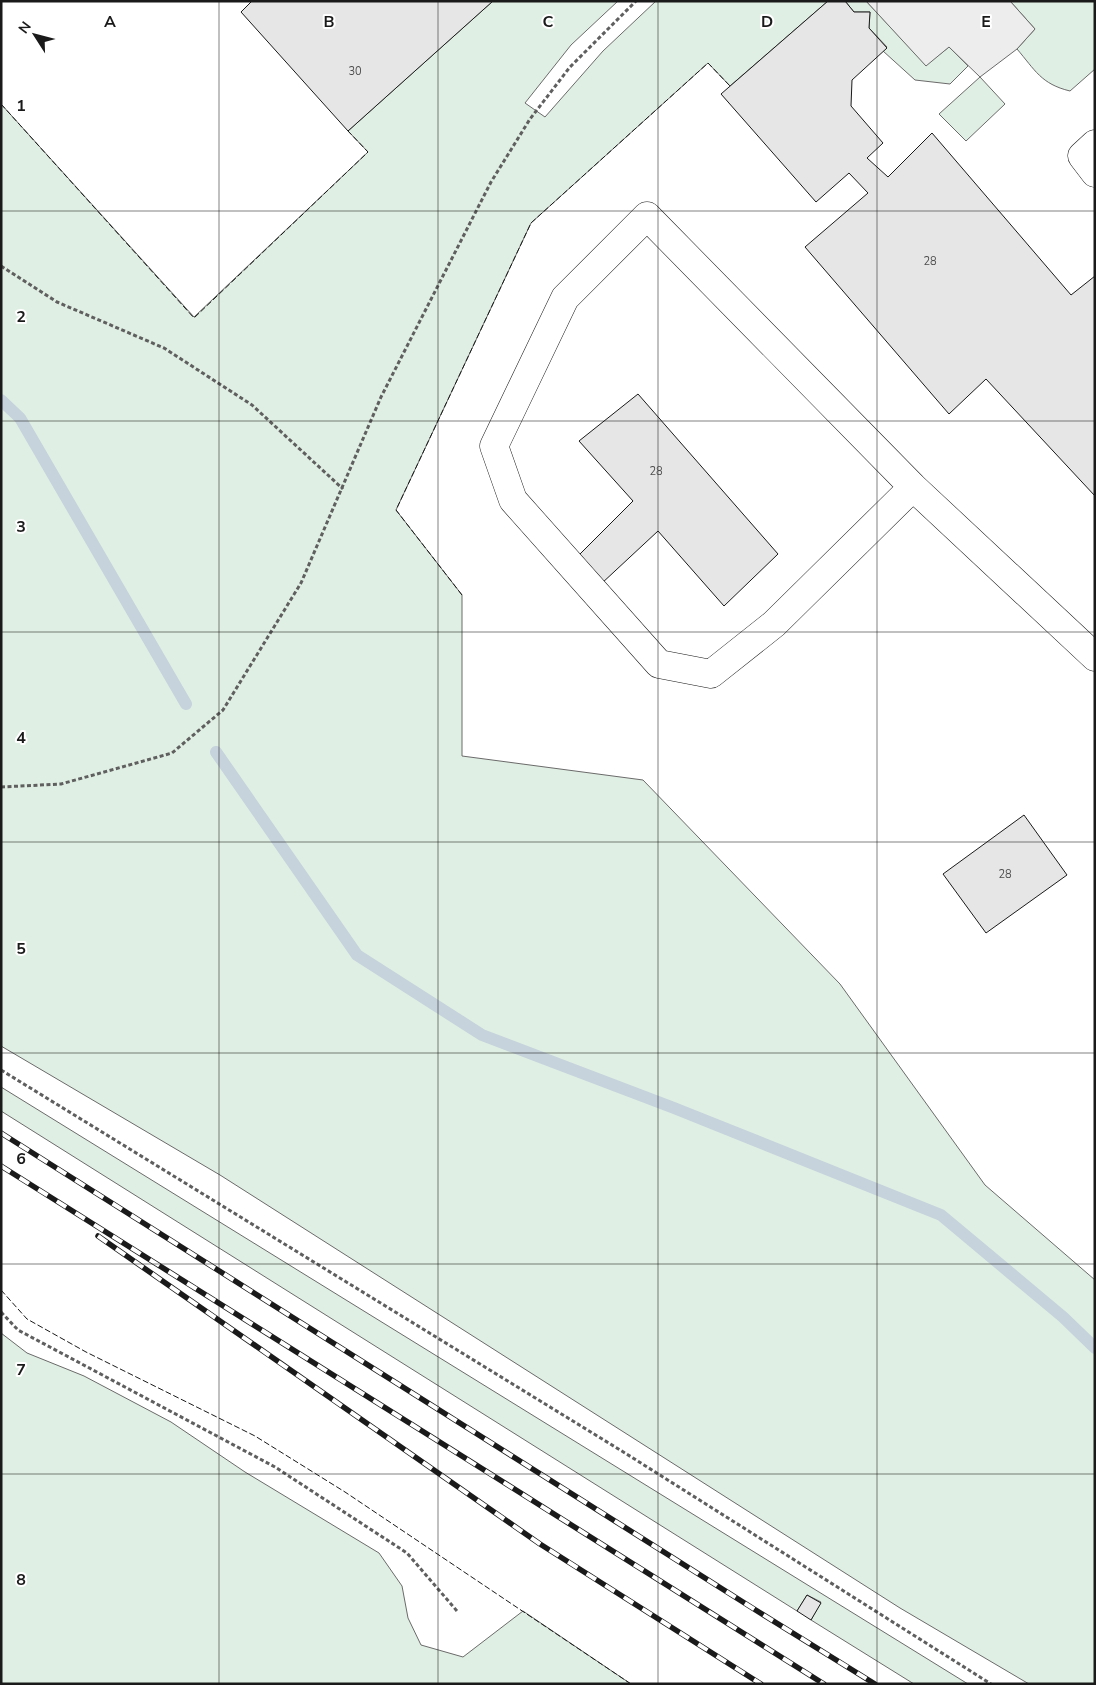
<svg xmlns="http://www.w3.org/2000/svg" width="1096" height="1685" font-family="'Nunito Sans',sans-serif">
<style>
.green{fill:#e0efe3;stroke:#6a6a6a}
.parking{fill:#ededed;stroke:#6a6a6a}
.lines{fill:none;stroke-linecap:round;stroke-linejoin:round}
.stream{stroke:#c6d2dc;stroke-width:12}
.building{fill:#e6e6e6;stroke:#1a1a1a}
.minor-casing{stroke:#1a1a1a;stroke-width:29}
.path{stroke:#5f5f5f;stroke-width:3;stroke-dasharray:4 2.5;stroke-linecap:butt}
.minor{stroke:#fff;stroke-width:28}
.rail-casing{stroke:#1a1a1a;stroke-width:5.5}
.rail{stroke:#fff;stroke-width:4;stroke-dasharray:11;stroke-linecap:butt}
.fence{stroke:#1a1a1a;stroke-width:1;stroke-dasharray:6 2.5;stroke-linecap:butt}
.grid{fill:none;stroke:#1a1a1a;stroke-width:1;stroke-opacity:0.55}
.labels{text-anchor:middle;stroke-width:4;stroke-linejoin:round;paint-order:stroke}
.number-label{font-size:11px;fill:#4d4d4d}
.grid-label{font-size:16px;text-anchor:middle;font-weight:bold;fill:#1a1a1a;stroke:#fff;stroke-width:4;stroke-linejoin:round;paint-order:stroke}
</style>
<rect width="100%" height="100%" fill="#fff"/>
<!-- green -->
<g class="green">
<polygon points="493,1 618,1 571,45 525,103 545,117 603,51 656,1 828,1 730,86 708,63 531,223 396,510 462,595 462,756 643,780 840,984 985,1185 1095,1280 1095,1684 1029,1684 900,1608 220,1175 1,1046 1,104 194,317 368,152 348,131"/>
<polygon points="845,1 866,1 926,65 949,47 968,66 950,84 915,80 883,51 887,47 869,28 870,12 854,12"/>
<path d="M1010 1H1095V69L1070 91C1041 84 1035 70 1017 49L1035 29Z"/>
<polygon points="980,77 1005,104 966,141 939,114"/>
<polygon points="1,1087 968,1684 914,1684 811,1620 821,1602 807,1595 797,1611 1,1111"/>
<polygon points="1,1333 27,1353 84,1376 171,1422 245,1472 379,1553 402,1586 408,1618 421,1645 463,1657 523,1611 631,1684 1,1684"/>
</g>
<!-- parking -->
<polygon class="parking" points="866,1 1010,1 1035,29 1017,49 980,77 949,47 926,66"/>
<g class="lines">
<!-- stream -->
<g class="stream">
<polyline points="1,400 20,418 186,704"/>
<polyline points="216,752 357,955 482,1035 674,1108 941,1215 1063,1317 1095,1348"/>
</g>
</g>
<!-- building -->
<g class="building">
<polygon points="252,1 493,1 348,131 241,12"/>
<polygon points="828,1 845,1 854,12 870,12 869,28 887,48 852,80 851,106 883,143 867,158 888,177 932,133 1071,295 1095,276 1095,496 986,379 949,414 805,247 868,193 849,173 816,202 721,94"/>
<polygon points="638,394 778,554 724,606 658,531 601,584 577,557 633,501 579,441"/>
<polygon points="1024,815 1067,875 986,933 943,874"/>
<polygon points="807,1595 821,1603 811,1620 797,1611"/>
</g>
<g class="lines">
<defs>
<g id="minor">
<polyline points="1095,144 1082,156 1095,173"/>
<polyline points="913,487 774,624 711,674 659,664 513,500 494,446 565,298 647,216 913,487 1095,657"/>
</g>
</defs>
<!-- minor casing -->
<use href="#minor" class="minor-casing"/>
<!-- path -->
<g class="path">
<polyline points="1,266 57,302 164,348 252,405 343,489"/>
<polyline points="1,787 61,784 172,753 223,710 301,583 381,397 491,182 530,119 570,67 636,1"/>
<polyline points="1,1070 625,1453 991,1684"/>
<polyline points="1,1312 18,1330 275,1467 407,1553 457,1611"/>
</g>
<!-- minor -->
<use href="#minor" class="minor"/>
<defs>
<g id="rail">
<polyline points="1,1133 754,1609 875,1684"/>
<polyline points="1,1166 824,1684"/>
<polyline points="98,1236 540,1544 761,1684"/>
</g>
</defs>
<!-- rail casing -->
<use href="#rail" class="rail-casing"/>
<!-- rail -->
<use href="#rail" class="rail"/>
<!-- fence -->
<g class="fence">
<polyline points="1,104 194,318 368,152 348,131"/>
<polyline points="462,595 396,510 531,223 708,63 730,86"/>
<polyline points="1,1290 27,1319 86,1352 255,1436 345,1492 631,1684"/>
</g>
</g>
<!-- grid -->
<path class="grid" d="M219 1V1684M438 1V1684M658 1V1684M877 1V1684M1 211H1095M1 421H1095M1 632H1095M1 842H1095M1 1053H1095M1 1264H1095M1 1474H1095"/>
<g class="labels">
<!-- number labels -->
<g class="number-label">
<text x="355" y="75">30</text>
<text x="930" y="265">28</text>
<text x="656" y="475">28</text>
<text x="1005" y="878">28</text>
</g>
</g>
<g class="grid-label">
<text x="110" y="27">A</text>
<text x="329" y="27">B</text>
<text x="548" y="27">C</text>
<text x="767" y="27">D</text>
<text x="986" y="27">E</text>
<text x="21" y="111">1</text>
<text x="21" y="322">2</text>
<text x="21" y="532">3</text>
<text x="21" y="743">4</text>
<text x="21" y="954">5</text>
<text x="21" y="1164">6</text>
<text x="21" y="1375">7</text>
<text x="21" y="1585">8</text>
</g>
<!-- border -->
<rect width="1096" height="1685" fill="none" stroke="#1a1a1a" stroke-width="5"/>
<!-- north arrow -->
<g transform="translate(35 35) rotate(306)" stroke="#ffffff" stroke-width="4" paint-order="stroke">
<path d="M0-4L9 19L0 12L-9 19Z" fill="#1a1a1a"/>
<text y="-8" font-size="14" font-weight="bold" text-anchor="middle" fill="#1a1a1a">N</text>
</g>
</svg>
